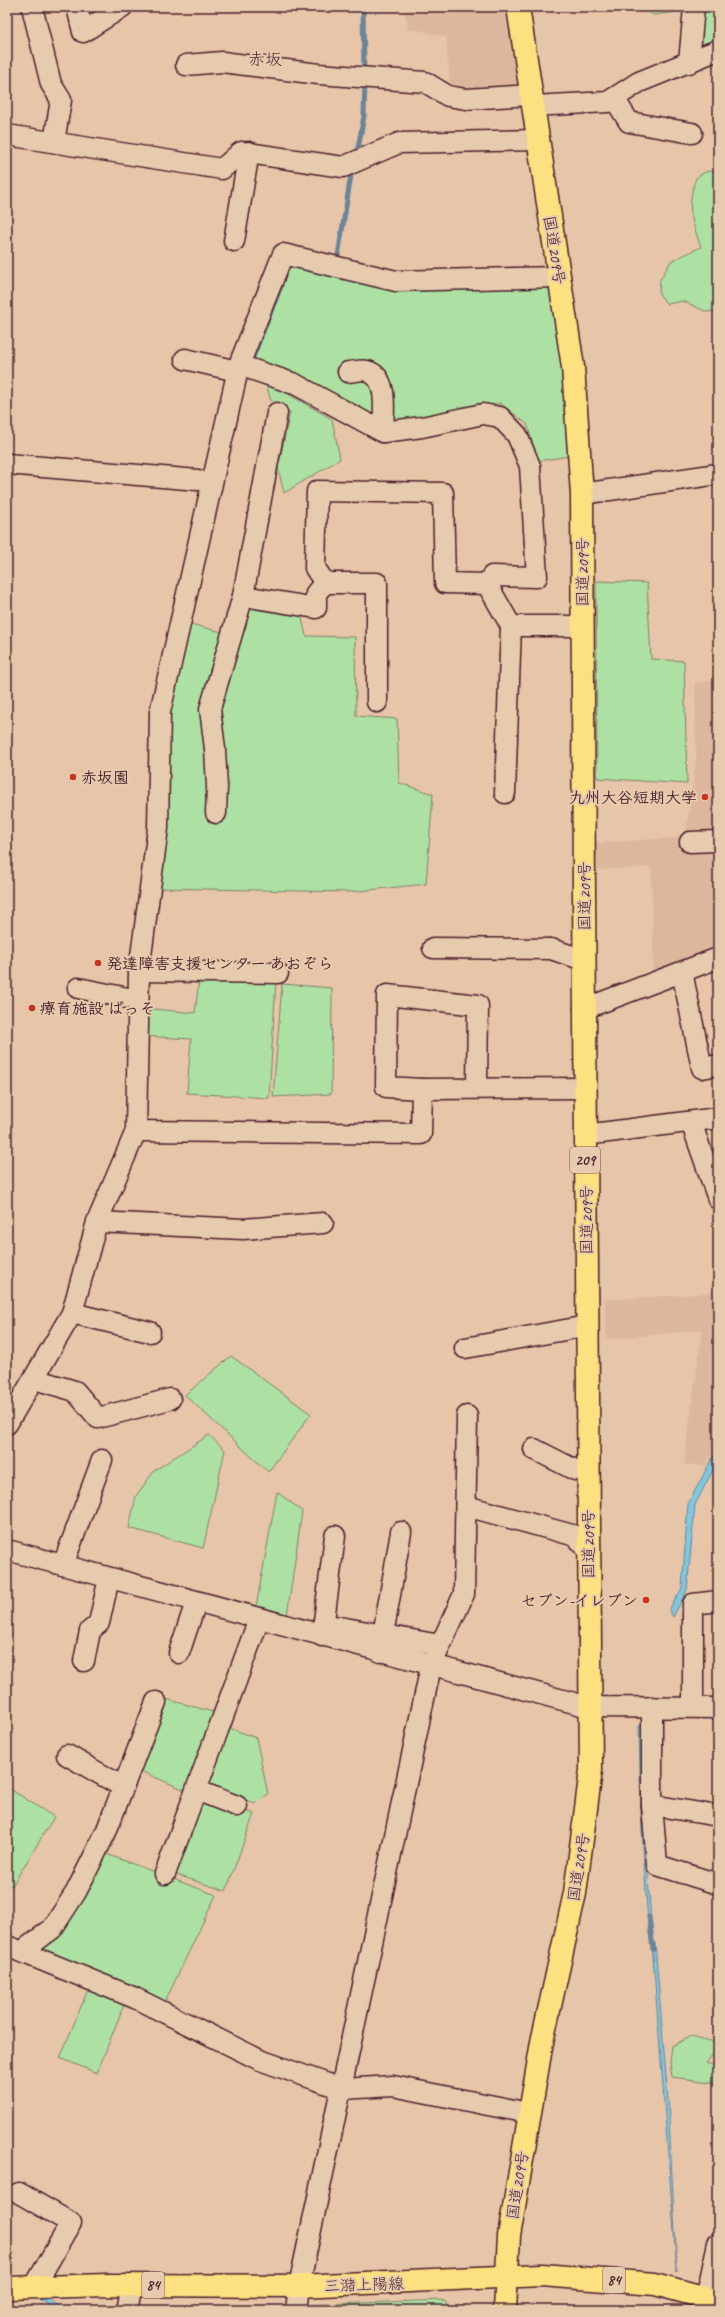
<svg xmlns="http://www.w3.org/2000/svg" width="725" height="2317" font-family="Caveat,'Klee One',sans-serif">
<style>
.built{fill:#ddb69e}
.green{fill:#ade1a3;stroke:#7c8067}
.water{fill:#7fc8e0;stroke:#6a8498}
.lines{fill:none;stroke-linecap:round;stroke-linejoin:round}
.stream{stroke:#6a8498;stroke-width:5}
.minor-casing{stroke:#4a1f2b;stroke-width:23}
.major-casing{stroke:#4a1f2b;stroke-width:25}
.highway-casing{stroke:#4a1f2b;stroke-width:25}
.minor{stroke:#e6cbae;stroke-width:20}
.major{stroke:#fde080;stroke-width:22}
.highway{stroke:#fde080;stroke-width:22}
.poi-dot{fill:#c8321e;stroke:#e6cbae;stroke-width:1.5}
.labels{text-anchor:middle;stroke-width:4;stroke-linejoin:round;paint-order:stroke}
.shield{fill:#e6cbae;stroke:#795352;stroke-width:1}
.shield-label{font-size:15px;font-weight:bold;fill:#4a1f2b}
.street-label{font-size:16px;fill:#4a1f2b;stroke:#e6cbae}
.poi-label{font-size:16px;font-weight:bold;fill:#4a1f2b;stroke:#e6cbae;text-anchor:start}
.neighbourhood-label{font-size:17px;fill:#4a1f2b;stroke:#e6cbae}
</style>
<rect width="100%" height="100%" fill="#e7c5a9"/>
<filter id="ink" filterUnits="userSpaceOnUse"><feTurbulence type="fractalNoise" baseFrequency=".025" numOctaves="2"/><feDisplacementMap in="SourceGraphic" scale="8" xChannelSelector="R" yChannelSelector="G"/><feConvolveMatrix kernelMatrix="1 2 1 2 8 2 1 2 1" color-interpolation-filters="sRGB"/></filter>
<g filter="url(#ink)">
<!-- built -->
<g class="built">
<polygon points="404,7 510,7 521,81 515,89 482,91 450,86 446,37 418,30 408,30"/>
<polygon points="718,681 718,948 654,974 651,867 597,870 595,843 675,838 686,831 696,762 695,682"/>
<polygon points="718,1290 718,1447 715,1448 706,1466 684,1464 702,1330 607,1339 605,1300 698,1294"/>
</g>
<!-- green -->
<g class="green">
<polygon points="642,7 685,7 685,11 653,15"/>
<polygon points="697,7 718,7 718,44 696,53"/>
<path d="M718 170V311L707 312 683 301 667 304 659 294 660 280 671 261 701 247C691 219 686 207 696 178L705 172Z"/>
<polygon points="288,260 392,285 551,282 559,340 569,456 538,461 527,424 500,403 393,424 246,362"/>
<polygon points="265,381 332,419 340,459 284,493 278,468 290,412 271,401"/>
<polygon points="596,581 647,583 651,659 684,661 687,784 597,778"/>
<polygon points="244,605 301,614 306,636 355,637 356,716 397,719 399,783 433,794 426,884 349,892 159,888 168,712 186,623 226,633"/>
<polygon points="199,980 276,980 269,1098 187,1093 191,1039 143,1036 143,1008 195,1013"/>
<polygon points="282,984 332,988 331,1094 273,1097"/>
<polygon points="231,1356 311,1414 268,1472 185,1395"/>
<polygon points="209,1435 225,1450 203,1548 129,1528 136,1496 155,1470"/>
<polygon points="277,1492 302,1511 287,1616 256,1607"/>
<polygon points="162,1698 217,1713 187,1791 138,1770"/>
<polygon points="227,1727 256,1738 268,1794 255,1804 204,1786"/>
<polygon points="7,1787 54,1817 12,1886 7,1884"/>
<polygon points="199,1795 254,1814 226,1891 171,1873"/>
<polygon points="101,1852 216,1895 164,2004 39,1953 58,1930"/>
<polygon points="89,1987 125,2002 97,2073 60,2058"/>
<polygon points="691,2036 718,2043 718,2058 712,2055 706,2063 718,2067 718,2083 672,2077 670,2062 672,2046"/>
<polygon points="445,2300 449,2310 303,2310 304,2305"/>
</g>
<!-- water -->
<g class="water">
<polygon points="716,1451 718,1451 718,1460 695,1505 687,1590 673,1617 669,1610 682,1588 688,1504"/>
<polygon points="639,1726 642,1727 644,1814 651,1924 648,1924 641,1816"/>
<polygon points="652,1943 655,1943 668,2100 677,2272"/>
<polygon points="7,2273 66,2310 58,2310 7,2281"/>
</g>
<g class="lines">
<!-- stream -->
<g class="stream">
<polyline points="363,7 364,73"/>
<polyline points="357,154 364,116 365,81"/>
<polyline points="337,262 352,169"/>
<polyline points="251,362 281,286"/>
<polyline points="649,1917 653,1949"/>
</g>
<defs>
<g id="minor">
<polyline points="32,7 51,84 61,100 54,142"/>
<polyline points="77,7 83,32 122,7"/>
<polyline points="689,63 694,7"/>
<polyline points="186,65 222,62 319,74 425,82 448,96 466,99 531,95"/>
<polyline points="614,98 629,122 692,133"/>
<polyline points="532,106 608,102 639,82 718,50"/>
<polyline points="7,135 222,169 241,152 343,167 399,143 537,140"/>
<polyline points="234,241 249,152"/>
<polyline points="185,359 237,371"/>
<polyline points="239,365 295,384 383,432 422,427 483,414 500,417 517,435 530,466 537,577 492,576 487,584"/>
<path d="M348 372C353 372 362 369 367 371 390 377 383 415 383 432"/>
<polyline points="277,413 243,596 316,608 316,593 325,583"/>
<polyline points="7,464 198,480"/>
<polyline points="582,494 718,474"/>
<polyline points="377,702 377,583 325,583 315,568 317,491 443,493 445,583 487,584 511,626"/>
<polyline points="505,793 511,626 582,626"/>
<polyline points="216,813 217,787 215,749 210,709 243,596"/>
<polyline points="690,842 718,841"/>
<polyline points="433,948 551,949 584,960"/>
<polyline points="139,971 278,973"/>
<polyline points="682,972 702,1068 718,1065"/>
<polyline points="78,988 138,1000"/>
<polyline points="584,1009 718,958"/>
<polyline points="422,1089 386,1087 387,995 478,1005 477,1088"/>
<polyline points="691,1122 718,1199"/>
<polyline points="136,1131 421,1134 422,1089 585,1088"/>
<polyline points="585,1135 718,1118"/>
<polyline points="97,1222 243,1229 323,1223"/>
<polyline points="72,1313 150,1332"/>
<polyline points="465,1348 587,1326"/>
<polyline points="34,1379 75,1391 98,1418 170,1399"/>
<polyline points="7,1424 72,1313 97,1222 136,1131 139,971 158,828 160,712 239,365 283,254 396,281 559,277"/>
<polyline points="534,1449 575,1470"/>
<polyline points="466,1506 576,1536 588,1550"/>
<polyline points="7,1550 589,1707 718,1708"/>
<polyline points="63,1565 102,1460"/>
<polyline points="323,1624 440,1645"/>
<polyline points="322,1636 335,1536"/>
<polyline points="380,1652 401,1532"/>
<polyline points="179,1653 196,1602"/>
<polyline points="84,1661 90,1631 99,1623 109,1578"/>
<polyline points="693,1706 693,1604 718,1601"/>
<polyline points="652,1707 652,1805 657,1865 718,1884"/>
<polyline points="67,1755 123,1787"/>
<polyline points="196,1790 237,1806"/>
<polyline points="652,1805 718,1816"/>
<polyline points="165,1874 259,1619"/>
<polyline points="7,1946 135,1998 260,2060 342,2089 393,2086 529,2113"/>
<polyline points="21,1952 52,1929 76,1892 106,1832 156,1702"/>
<polyline points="19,2193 71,2223 34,2287"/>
<polyline points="127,2310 132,2285"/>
<polyline points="296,2310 299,2286 431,1666 464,1594 467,1416"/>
<polyline points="706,2310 706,2298 718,2243"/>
</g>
<polyline id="major" points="7,2288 108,2285 299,2286 542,2275 655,2284 718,2301"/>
<polyline id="highway" points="505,2310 509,2236 542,2042 575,1893 591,1770 584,894 582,494 573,367 518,7"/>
</defs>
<!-- minor casing -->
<use href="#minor" class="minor-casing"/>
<!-- major casing -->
<use href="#major" class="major-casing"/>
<!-- highway casing -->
<use href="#highway" class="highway-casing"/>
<!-- minor -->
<use href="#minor" class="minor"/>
<!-- major -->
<use href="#major" class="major"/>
<!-- highway -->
<use href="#highway" class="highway"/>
</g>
</g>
<!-- markers -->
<g class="poi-dot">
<circle cx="73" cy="777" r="4"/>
<circle cx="705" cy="797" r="4"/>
<circle cx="98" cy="963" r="4"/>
<circle cx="32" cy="1008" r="4"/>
<circle cx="646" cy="1600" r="4"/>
</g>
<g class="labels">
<!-- shield labels -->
<g class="shield">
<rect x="570" y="1147" width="30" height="26" rx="3"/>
<rect x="603" y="2267" width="22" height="26" rx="3"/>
<rect x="142" y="2272" width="22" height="26" rx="3"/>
</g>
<g class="shield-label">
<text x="585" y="1165">209</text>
<text x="614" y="2285">84</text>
<text x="153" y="2290">84</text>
</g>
<!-- street labels -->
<g class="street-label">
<text transform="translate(555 250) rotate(81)" y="6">国道209号</text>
<text transform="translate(582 572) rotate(-90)" y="6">国道209号</text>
<text transform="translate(584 896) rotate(-90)" y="6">国道209号</text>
<text transform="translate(586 1220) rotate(-90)" y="6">国道209号</text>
<text transform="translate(588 1544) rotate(-90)" y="6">国道209号</text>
<text transform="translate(578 1867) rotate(-81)" y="6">国道209号</text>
<text transform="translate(517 2185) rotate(-81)" y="6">国道209号</text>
<text transform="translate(364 2284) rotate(-2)" y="6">三潴上陽線</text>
</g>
<!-- poi labels -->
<g class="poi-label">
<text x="81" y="783">赤坂園</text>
<text x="697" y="803" text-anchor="end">九州大谷短期大学</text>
<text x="106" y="969">発達障害支援センター あおぞら</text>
<text x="40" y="1014">療育施設 ぱっそ</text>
<text x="638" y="1606" text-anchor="end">セブン-イレブン</text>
</g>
<!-- neighbourhood labels -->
<g class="neighbourhood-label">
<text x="265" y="65">赤坂</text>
</g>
</g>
<!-- margin -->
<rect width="725" height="2317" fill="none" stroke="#e6cbae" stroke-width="24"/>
<rect x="12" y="12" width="701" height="2293" fill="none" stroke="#4a1f2b" stroke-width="1.5" filter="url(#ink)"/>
</svg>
